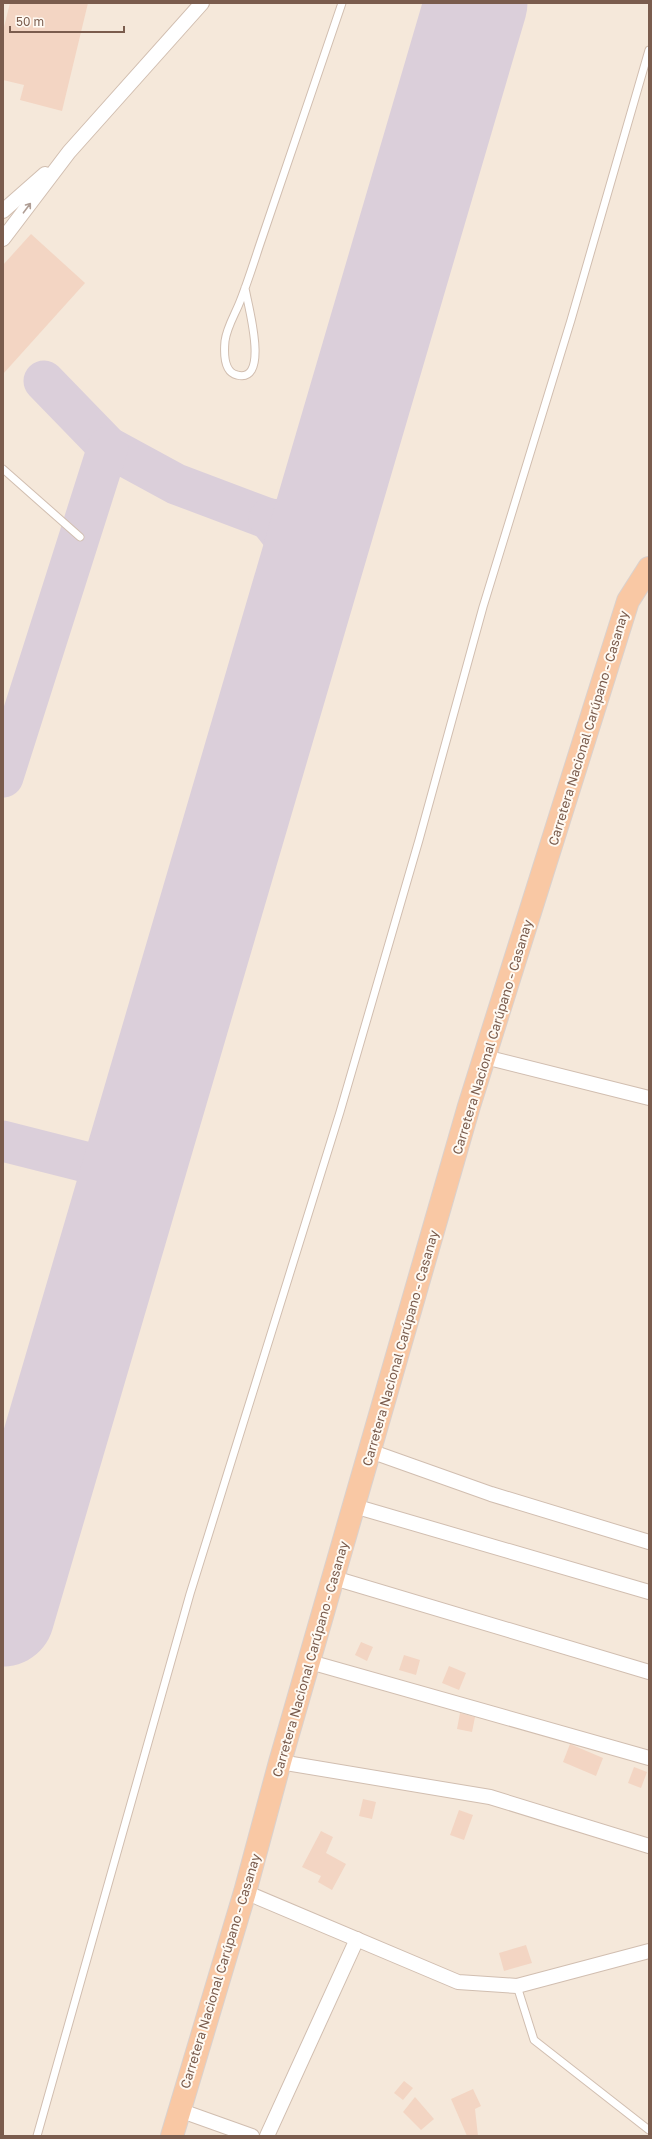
<svg xmlns="http://www.w3.org/2000/svg" width="652" height="2139" font-family="'Golos Text',sans-serif">
<style>
.residential{fill:#f5e8da}
.lines{fill:none;stroke-linecap:round;stroke-linejoin:round}
.taxiway{stroke:#dbcfda;stroke-width:41}
.runway{stroke:#dbcfda;stroke-width:103}
.building{fill:#f3d5c3}
.service-casing{stroke:#d1beb0;stroke-width:9}
.minor-casing{stroke:#d1beb0;stroke-width:16}
.trunk-casing{stroke:#dad1cd;stroke-width:24}
.service{stroke:#fff;stroke-width:7}
.minor{stroke:#fff;stroke-width:14}
.trunk{stroke:#f9c8a4;stroke-width:22}
.oneway{stroke:#af9d94}
.labels{text-anchor:middle;stroke-width:4;stroke-linejoin:round;paint-order:stroke}
.street-label{font-size:13px;fill:#7a5c4d;stroke:#fffaf3}
</style>
<rect width="100%" height="100%" fill="#fdf6ec"/>
<!-- residential -->
<rect class="residential" x="3" y="3" width="646" height="2133"/>
<g class="lines">
<!-- taxiway -->
<g class="taxiway">
<polyline points="44,381 108,447 176,484 269,519"/>
<polyline points="307,581 299,557 269,519 288,521 309,512 332,495"/>
<polyline points="3,777 108,447"/>
<polyline points="3,1141 133,1174"/>
</g>
<!-- runway -->
<polyline class="runway" points="3,1615 476,3"/>
</g>
<!-- building -->
<g class="building">
<polygon points="10,3 88,3 62,111 20,100 24,85 3,80 3,31"/>
<polygon points="31,234 85,283 3,374 3,265"/>
<polygon points="361,1642 373,1647 367,1661 355,1655"/>
<polygon points="404,1655 420,1660 416,1675 399,1670"/>
<polygon points="449,1666 466,1673 459,1690 442,1683"/>
<polygon points="460,1713 475,1717 472,1732 457,1729"/>
<polygon points="570,1744 603,1758 596,1776 563,1762"/>
<polygon points="634,1767 647,1772 641,1788 628,1783"/>
<polygon points="363,1799 376,1802 372,1819 359,1816"/>
<polygon points="459,1810 473,1815 464,1840 450,1835"/>
<polygon points="321,1831 333,1837 326,1853 346,1864 332,1890 318,1882 321,1876 302,1867"/>
<polygon points="526,1945 532,1963 504,1971 499,1953"/>
<polygon points="404,2081 413,2088 403,2100 394,2093"/>
<polygon points="473,2089 481,2106 475,2109 478,2136 467,2136 451,2099"/>
<polygon points="415,2097 434,2119 421,2130 403,2112"/>
</g>
<g class="lines">
<defs>
<g id="service">
<path d="M245 288C247 302 271 384 237 375 223 372 224 352 225 341 227 326 236 313 241 299 248 281 254 262 260 244 288 164 314 83 342 3"/>
<polyline points="3,469 80,537"/>
<polyline points="517,1986 534,2040 649,2130"/>
<polyline points="37,2136 190,1594 340,1112 419,840 483,607 571,320 649,50"/>
</g>
<g id="minor">
<polyline points="3,211 45,174"/>
<polyline points="3,239 69,152 202,3"/>
<polyline points="485,1057 649,1098"/>
<polyline points="370,1451 491,1494 649,1542"/>
<polyline points="354,1506 649,1592"/>
<polyline points="334,1578 649,1672"/>
<polyline points="310,1662 649,1758"/>
<polyline points="280,1762 490,1797 649,1846"/>
<polyline points="245,1892 458,1982 517,1986 649,1951"/>
<polyline points="179,2110 252,2136"/>
<polyline points="267,2136 357,1939"/>
</g>
<polyline id="trunk" points="172,2136 245,1892 280,1762 469,1106 628,601 649,568"/>
</defs>
<!-- service casing -->
<use href="#service" class="service-casing"/>
<!-- minor casing -->
<use href="#minor" class="minor-casing"/>
<!-- trunk casing -->
<use href="#trunk" class="trunk-casing"/>
<!-- service -->
<use href="#service" class="service"/>
<!-- minor -->
<use href="#minor" class="minor"/>
<!-- trunk -->
<use href="#trunk" class="trunk"/>
</g>
<!-- one-way arrows -->
<defs><path id="oneway-shaft" d="M-6 0H5M1.5-3L5.5 0L1.5 3" fill="none" stroke-width="1.6" stroke-linecap="round" stroke-linejoin="round"/></defs>
<use class="oneway" href="#oneway-shaft" transform="translate(27 208) rotate(-53)"/>
<g class="labels">
<!-- street labels -->
<g class="street-label">
<text transform="translate(588 728) rotate(-73)" y="5">Carretera Nacional Carúpano - Casanay</text>
<text transform="translate(492 1037) rotate(-73)" y="5">Carretera Nacional Carúpano - Casanay</text>
<text transform="translate(400 1348) rotate(-74)" y="5">Carretera Nacional Carúpano - Casanay</text>
<text transform="translate(310 1659) rotate(-74)" y="5">Carretera Nacional Carúpano - Casanay</text>
<text transform="translate(220 1971) rotate(-73)" y="5">Carretera Nacional Carúpano - Casanay</text>
</g>
</g>
<!-- border -->
<rect width="652" height="2139" fill="none" stroke="#7a5c4d" stroke-width="8"/>
<!-- scale -->
<path d="M10 26v6h114v-6" fill="none" stroke="#7a5c4d" stroke-width="2"/>
<text x="16" y="26" font-size="12" fill="#7a5c4d" stroke="#fffaf3" stroke-width="3" paint-order="stroke">50 m</text>
</svg>
